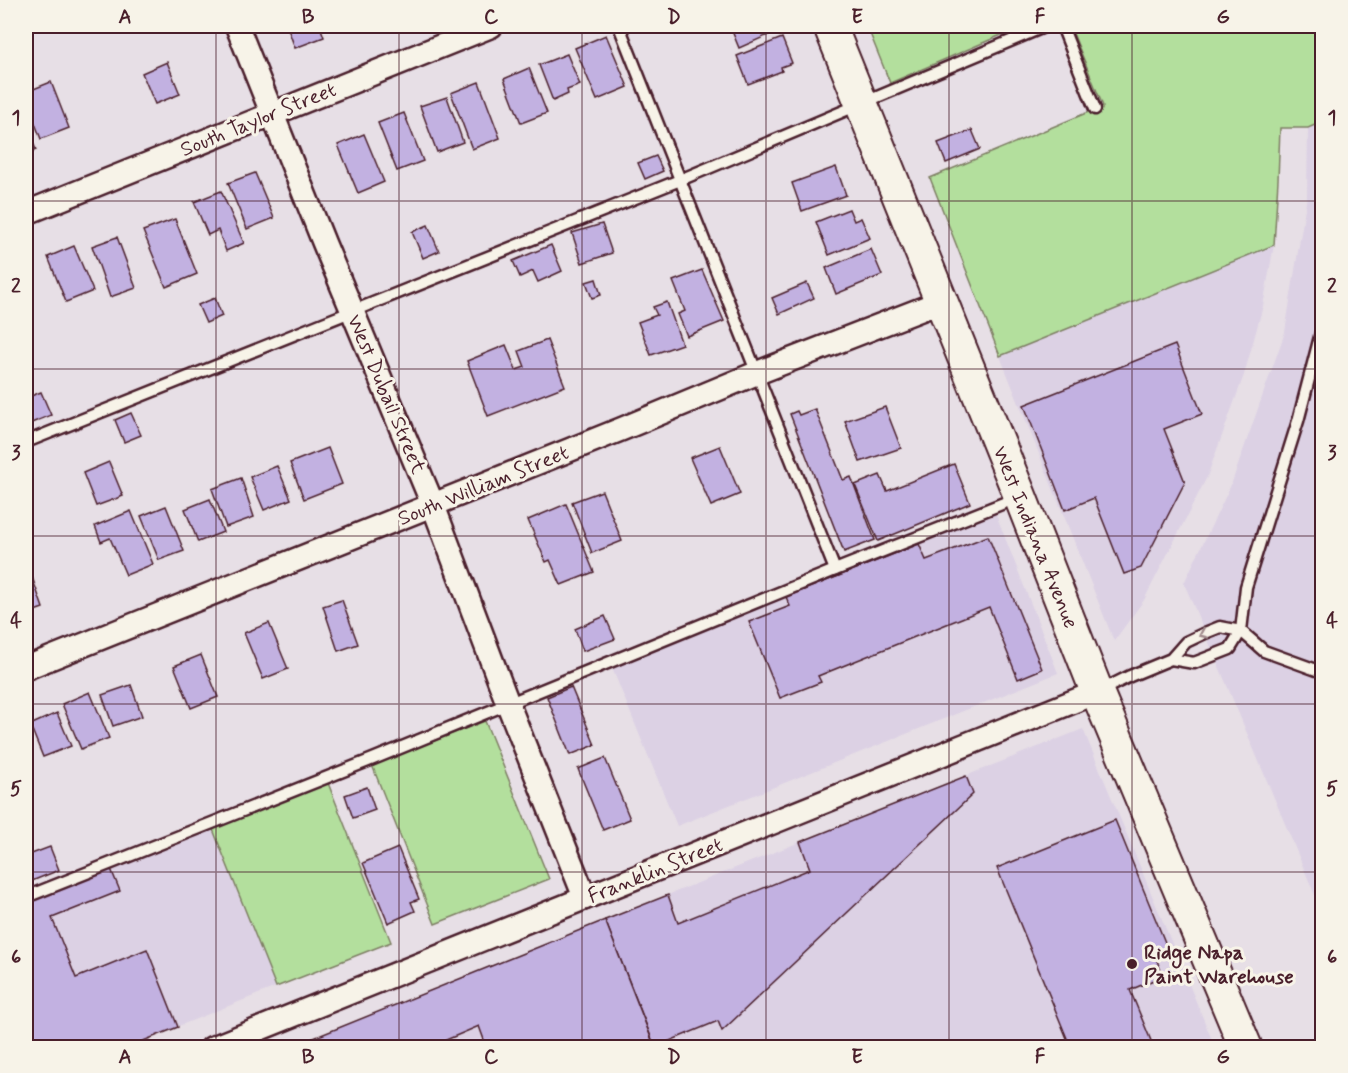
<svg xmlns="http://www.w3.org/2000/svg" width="1348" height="1073" font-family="Mynerve,sans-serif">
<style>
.built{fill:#dcd1e4}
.green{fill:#b3df9d;stroke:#7e7f64;stroke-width:1.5}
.building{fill:#c2b1e1;stroke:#4a1f2b;stroke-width:1.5}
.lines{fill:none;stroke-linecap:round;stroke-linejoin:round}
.lane-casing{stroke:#4a1f2b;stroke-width:15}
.street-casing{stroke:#4a1f2b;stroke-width:27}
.secondary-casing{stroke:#4a1f2b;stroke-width:36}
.lane{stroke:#f7f3e8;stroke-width:10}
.street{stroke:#f7f3e8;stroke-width:22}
.secondary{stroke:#f7f3e8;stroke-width:32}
.oneway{stroke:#a0898a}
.grid{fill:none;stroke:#4a1f2b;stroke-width:1.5;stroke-opacity:0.55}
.poi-dot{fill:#4a1f2b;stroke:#f7f3e8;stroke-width:2}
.labels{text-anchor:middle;stroke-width:6;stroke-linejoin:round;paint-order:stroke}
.street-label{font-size:21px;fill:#4a1f2b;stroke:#f7f3e8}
.poi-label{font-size:21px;font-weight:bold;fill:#4a1f2b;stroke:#f7f3e8;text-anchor:start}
.neatline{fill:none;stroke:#4a1f2b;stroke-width:2}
.grid-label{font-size:20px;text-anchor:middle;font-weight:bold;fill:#4a1f2b}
</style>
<rect width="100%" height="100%" fill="#e7dfe6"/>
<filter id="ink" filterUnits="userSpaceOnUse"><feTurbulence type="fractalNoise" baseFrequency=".0167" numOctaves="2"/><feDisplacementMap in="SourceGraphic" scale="12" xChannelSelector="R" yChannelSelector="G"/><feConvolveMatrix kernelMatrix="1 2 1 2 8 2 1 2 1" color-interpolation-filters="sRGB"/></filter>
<g filter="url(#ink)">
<!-- built -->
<g class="built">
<polygon points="1322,122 1322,912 1184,583 1231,485 1285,332 1307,196 1308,128"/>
<polygon points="1274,245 1263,306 1244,375 1207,477 1144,600 1114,641 1000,356"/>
<polygon points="995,512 1058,673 677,826 612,668"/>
<polygon points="1083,729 1215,1047 289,1048 605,920"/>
<polygon points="212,827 276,987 126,1047 26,1048 26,903"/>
</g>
<!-- green -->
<g class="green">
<polygon points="867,26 1022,26 890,83"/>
<polygon points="1070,26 1322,26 1322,122 1308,128 1280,128 1278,180 1274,245 1000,356 930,178 1103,106"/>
<polygon points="485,721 549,879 435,924 372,765"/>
<polygon points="328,783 391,942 276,987 212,827"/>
</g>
<!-- building -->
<g class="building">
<polygon points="287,26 320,26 324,37 295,48"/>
<polygon points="730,26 772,26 775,32 739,48"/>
<polygon points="606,35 628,87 597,100 575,48"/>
<polygon points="782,38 792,63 781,67 782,71 748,84 737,56"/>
<polygon points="567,54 580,85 567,90 568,94 553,101 539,65"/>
<polygon points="167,62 180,94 155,104 142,73"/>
<polygon points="529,68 547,113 521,123 504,79"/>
<polygon points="51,82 69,128 41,139 26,100 26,92"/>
<polygon points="479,82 500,138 472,149 451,93"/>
<polygon points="447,97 463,142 437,152 420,106"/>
<polygon points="404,113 423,161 397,171 378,123"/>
<polygon points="26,123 36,150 26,154"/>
<polygon points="972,130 980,149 946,163 938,143"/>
<polygon points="364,134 384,182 358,193 338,145"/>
<polygon points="656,156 663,171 645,179 638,163"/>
<polygon points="836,167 846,195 802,211 792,183"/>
<polygon points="255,173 274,218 247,229 228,183"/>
<polygon points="221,191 244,243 226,251 218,230 208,235 194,202"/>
<polygon points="849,209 854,221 861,218 870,238 829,255 816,222"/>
<polygon points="175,219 197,274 166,287 143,231"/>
<polygon points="602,224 612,253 582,263 572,233"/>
<polygon points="428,225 439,251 423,258 412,232"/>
<polygon points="117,237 136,288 110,297 92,246"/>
<polygon points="551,245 562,271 538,282 533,271 520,277 513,261"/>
<polygon points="74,246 93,291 66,302 48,257"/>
<polygon points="871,249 882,275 836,294 826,268"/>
<polygon points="702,270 724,321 687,336 678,314 685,311 673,281"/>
<polygon points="596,279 601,295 592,298 586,282"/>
<polygon points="807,283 814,298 779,314 772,298"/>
<polygon points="215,298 222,316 206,323 198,305"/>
<polygon points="667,302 682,344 651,355 638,322 657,315 653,307"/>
<polygon points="547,340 565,386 488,416 467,361 506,345 516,370 525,367 519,351"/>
<polygon points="1175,345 1202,414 1164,429 1185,482 1141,568 1124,574 1094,498 1065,510 1024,405"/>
<polygon points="41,392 51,415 29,424 26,415 26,398"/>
<polygon points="885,407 901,448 860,462 845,421"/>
<polygon points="815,409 843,480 851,477 875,540 844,552 790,414 797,411 799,415"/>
<polygon points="131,413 141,435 124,442 115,420"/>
<polygon points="720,446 740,494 711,506 690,458"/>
<polygon points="328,448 342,484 304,499 290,463"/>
<polygon points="109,462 123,496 96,506 83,473"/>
<polygon points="954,464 970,503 878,541 855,485 880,475 887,491"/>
<polygon points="277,466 291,499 264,510 250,477"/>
<polygon points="241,478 254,517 226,527 212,489"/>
<polygon points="602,491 622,541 592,553 572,502"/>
<polygon points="210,499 223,532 198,542 185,509"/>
<polygon points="566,504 594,572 561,585 550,560 546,562 528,520"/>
<polygon points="166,506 184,551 159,560 141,516"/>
<polygon points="131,511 153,564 126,575 110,538 101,542 95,526"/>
<polygon points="988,536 1042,669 1018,679 989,607 818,676 821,682 780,698 749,622 790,606 786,597 919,544 926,560"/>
<polygon points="26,560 43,608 26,614"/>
<polygon points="342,600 358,644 338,651 323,606"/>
<polygon points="605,616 615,639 583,651 575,629"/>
<polygon points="269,623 288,669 263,679 244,633"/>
<polygon points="201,655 218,697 191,708 174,666"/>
<polygon points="131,685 142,716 113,726 102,695"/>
<polygon points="571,687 595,745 570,755 547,697"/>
<polygon points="90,692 109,738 81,749 62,704"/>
<polygon points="57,713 71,746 43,757 30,725"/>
<polygon points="605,758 630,819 603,830 578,769"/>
<polygon points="966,776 973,794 722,1031 718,1021 655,1047 605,920 668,895 678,923 810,869 800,842"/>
<polygon points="367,787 375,810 353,818 345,795"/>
<polygon points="1115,820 1169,952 1156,958 1163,976 1130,990 1154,1048 1071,1048 997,868"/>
<polygon points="50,847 59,870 27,883 26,879 26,856"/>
<polygon points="398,848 419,899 411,902 415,911 388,923 363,863"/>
<polygon points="111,869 120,891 52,918 76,978 147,949 178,1027 126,1048 26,1048 26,903"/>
<polygon points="605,920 655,1048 487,1048 479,1026 439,1043 441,1048 289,1048"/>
</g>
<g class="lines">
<defs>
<g id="lane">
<polyline points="619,26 835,570"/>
<polyline points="1062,26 1095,109"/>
<polyline points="1322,329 1298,421 1246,587 1241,631 1264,651 1322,672"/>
<polyline points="26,442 680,180 1046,26"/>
<polyline points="1100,691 1130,676 1171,659 1194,663 1230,649 1241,631 1220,627 1205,633 1186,642 1171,659"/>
<polyline points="26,897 373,759 835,570 1019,497"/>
</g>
<g id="street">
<polyline points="237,26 324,243 433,505 508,704 585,898"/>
<polyline points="26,213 491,26"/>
<polyline points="26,668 622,429 757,373 940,302"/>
<polyline points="212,1048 1097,692"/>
</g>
<polyline id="secondary" points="830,26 1020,496 1097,692 1246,1048"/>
</defs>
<!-- lane casing -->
<use href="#lane" class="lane-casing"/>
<!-- street casing -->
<use href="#street" class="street-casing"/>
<!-- secondary casing -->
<use href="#secondary" class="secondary-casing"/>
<!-- lane -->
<use href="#lane" class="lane"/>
<!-- street -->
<use href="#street" class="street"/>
<!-- secondary -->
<use href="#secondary" class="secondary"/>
</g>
<!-- one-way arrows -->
<defs><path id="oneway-chevron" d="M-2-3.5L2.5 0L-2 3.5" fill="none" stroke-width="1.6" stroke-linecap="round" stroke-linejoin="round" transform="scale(1.5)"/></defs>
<use class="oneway" href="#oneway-chevron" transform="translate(1203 634) rotate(157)"/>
</g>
<!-- grid -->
<path class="grid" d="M216 26V1048M399 26V1048M582 26V1048M766 26V1048M949 26V1048M1132 26V1048M26 201H1322M26 369H1322M26 536H1322M26 704H1322M26 872H1322"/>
<!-- markers -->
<circle class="poi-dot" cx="1132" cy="964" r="6"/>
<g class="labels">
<!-- street labels -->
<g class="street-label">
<text transform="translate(258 119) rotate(-22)" y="7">South Taylor Street</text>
<text transform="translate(387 394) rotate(67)" y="7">West Dubail Street</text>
<text transform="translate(483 485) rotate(-22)" y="7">South William Street</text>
<text transform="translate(1036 537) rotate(68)" y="7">West Indiana Avenue</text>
<text transform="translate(655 870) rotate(-22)" y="7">Franklin Street</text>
</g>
<!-- poi labels -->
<g class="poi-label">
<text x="1144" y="959">Ridge Napa<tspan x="1144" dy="24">Paint Warehouse</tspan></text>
</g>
</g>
<!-- margin -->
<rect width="1348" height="1073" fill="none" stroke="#f7f3e8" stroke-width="66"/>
<rect x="33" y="33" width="1282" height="1007" class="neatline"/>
<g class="grid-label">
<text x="125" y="23">A</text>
<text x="308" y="23">B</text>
<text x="491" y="23">C</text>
<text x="674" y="23">D</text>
<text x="857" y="23">E</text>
<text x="1040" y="23">F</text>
<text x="1223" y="23">G</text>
<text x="16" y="124">1</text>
<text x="1332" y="124">1</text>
<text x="16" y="292">2</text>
<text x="1332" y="292">2</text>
<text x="16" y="459">3</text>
<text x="1332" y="459">3</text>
<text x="16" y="627">4</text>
<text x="1332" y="627">4</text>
<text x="16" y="795">5</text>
<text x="1332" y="795">5</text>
<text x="16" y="963">6</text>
<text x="1332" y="963">6</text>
<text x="125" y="1063">A</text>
<text x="308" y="1063">B</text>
<text x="491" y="1063">C</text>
<text x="674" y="1063">D</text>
<text x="857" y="1063">E</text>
<text x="1040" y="1063">F</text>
<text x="1223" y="1063">G</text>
</g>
</svg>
